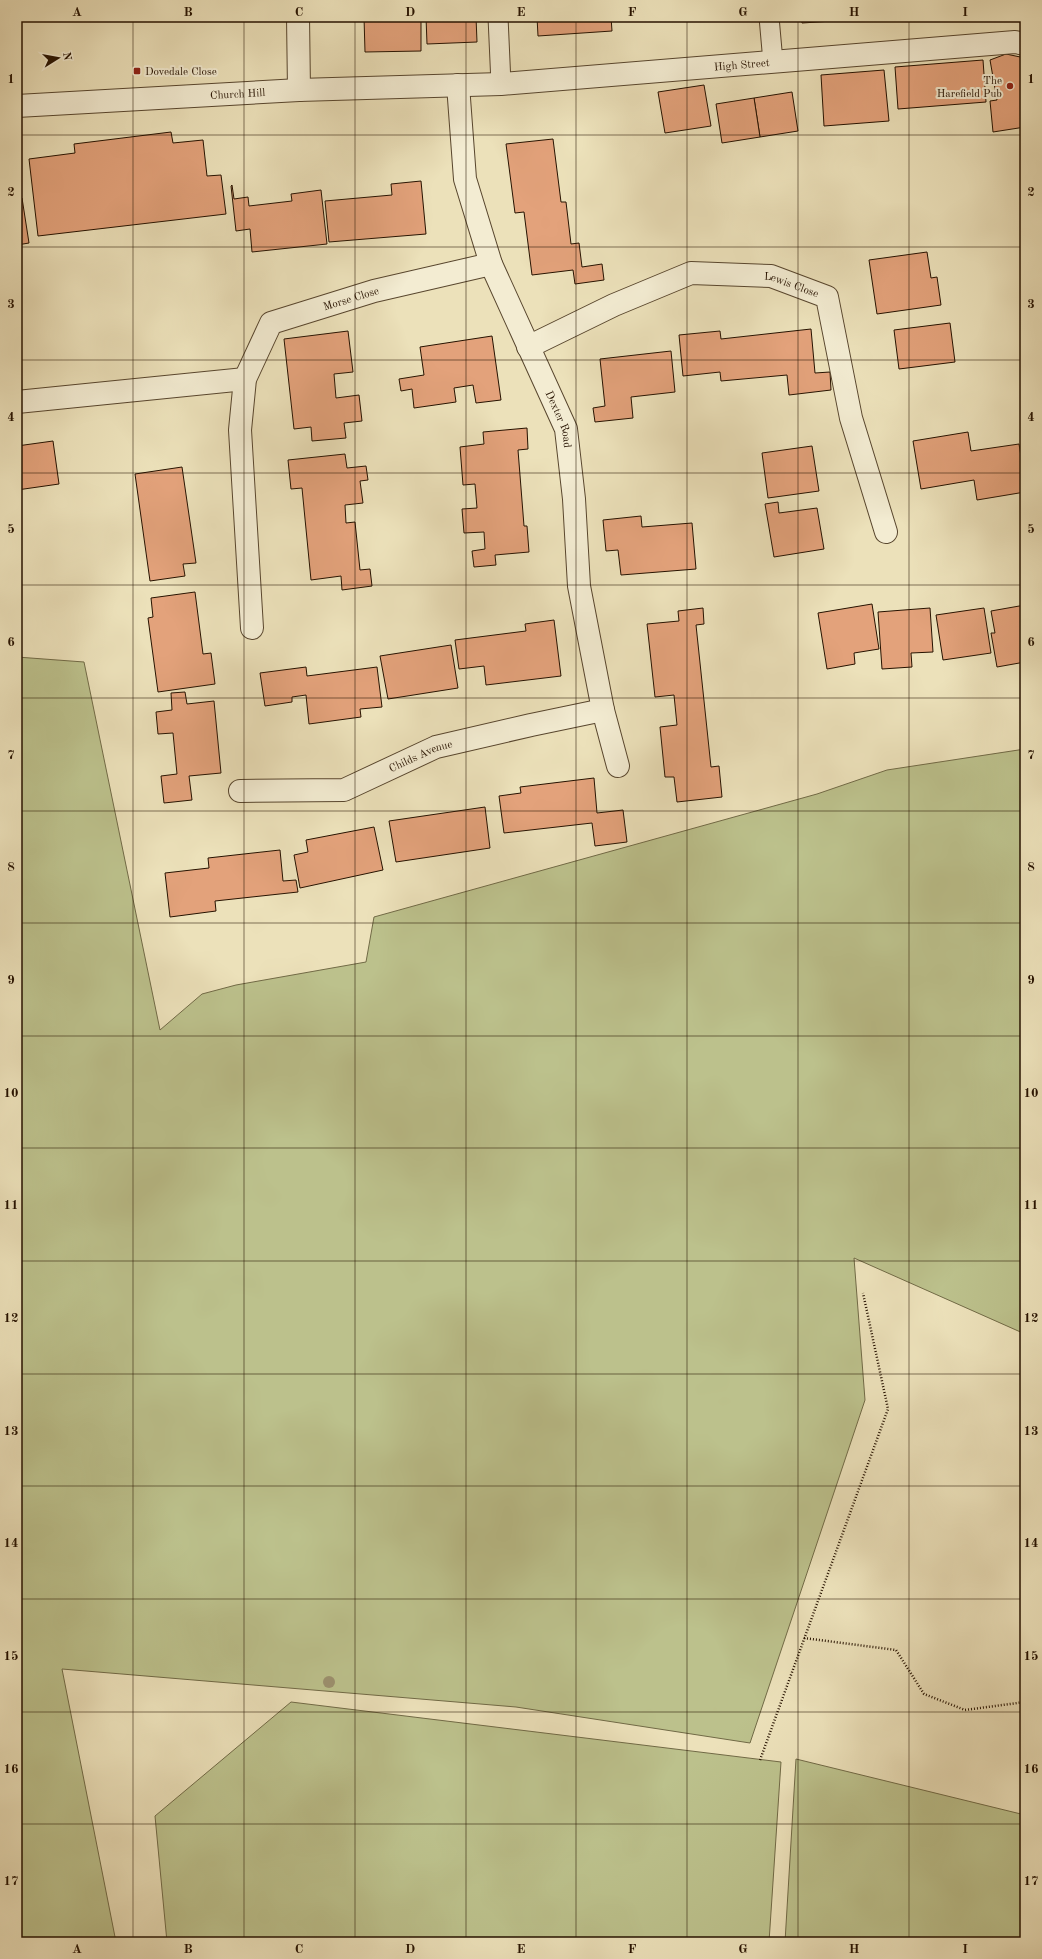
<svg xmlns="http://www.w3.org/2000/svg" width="1042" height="1959" font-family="'Old Standard TT',serif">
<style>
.green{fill:#bcc18c;stroke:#716a46}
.building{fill:#e3a27b;stroke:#261200}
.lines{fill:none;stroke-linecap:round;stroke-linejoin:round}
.service-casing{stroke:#58462e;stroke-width:21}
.minor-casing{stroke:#58462e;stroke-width:24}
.tertiary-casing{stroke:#58462e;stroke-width:24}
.path{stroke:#261200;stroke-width:2.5;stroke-dasharray:1 2;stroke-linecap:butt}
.service{stroke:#f3ecd2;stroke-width:19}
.minor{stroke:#f3ecd2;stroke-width:22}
.tertiary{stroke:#f3ecd2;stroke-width:22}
.tree{fill:#9c916f}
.grid{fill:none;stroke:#261200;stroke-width:1;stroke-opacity:0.55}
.poi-dot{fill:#8f2418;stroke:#f3ecd2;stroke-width:1.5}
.labels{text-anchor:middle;stroke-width:4;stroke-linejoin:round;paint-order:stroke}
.street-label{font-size:11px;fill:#261200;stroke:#f3ecd2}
.poi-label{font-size:11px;fill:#261200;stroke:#f3ecd2;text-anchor:start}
.neatline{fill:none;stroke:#261200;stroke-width:1.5}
.grid-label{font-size:13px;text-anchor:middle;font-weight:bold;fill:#261200}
</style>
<rect width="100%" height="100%" fill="#ece1ba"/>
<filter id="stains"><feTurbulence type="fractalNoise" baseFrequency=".005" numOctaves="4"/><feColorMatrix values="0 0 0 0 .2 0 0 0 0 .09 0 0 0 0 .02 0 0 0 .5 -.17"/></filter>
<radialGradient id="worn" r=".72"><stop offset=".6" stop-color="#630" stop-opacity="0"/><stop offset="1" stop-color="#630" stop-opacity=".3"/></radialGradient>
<!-- green -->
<g class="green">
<polygon points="17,657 84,662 160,1030 202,994 236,985 366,962 374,917 817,794 887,770 1025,749 1025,1334 854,1258 865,1400 750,1743 516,1707 62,1669 116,1942 17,1942"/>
<polygon points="291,1702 781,1762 769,1942 167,1942 155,1816"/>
<polygon points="796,1759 1025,1815 1025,1942 785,1942"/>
</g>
<!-- building -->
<g class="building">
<polygon points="364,17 421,17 421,51 365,52"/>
<polygon points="426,17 476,17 477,42 427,44"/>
<polygon points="537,17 611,17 612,31 538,36"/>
<polygon points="801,17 893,17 802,23"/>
<polygon points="1006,54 1025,58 1025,127 993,132 990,101 997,100 990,60"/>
<polygon points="983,60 986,102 898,109 895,67"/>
<polygon points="884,70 889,121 824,126 821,75"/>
<polygon points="704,85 711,126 665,133 658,92"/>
<polygon points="792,92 798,131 760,137 754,98"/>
<polygon points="754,98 760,137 722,143 716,104"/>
<polygon points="171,132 173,143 203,140 207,176 221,175 226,214 38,236 29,159 75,153 74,144"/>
<polygon points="553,139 561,202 566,202 571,244 579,243 582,267 602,264 604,280 575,284 573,270 532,275 524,212 515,213 506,144"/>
<polygon points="421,181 426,234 329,242 325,201 392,195 391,184"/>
<polygon points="232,185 234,199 248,197 249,206 292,201 291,194 321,190 327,244 252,252 250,229 236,231 231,186"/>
<polygon points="22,198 29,243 17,245 17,199"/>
<polygon points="927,252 931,278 937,277 941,305 877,314 869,260"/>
<polygon points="950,323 955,362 899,369 894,330"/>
<polygon points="811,329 815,373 830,372 831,390 789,395 787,375 721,381 720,372 683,376 679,335 720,331 721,339"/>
<polygon points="348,331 353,372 334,374 336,398 359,395 362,421 344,423 346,438 312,441 311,427 294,429 284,339"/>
<polygon points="492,336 501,400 476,403 473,385 454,388 456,402 414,408 412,389 401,391 399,379 424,375 420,347"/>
<polygon points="671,351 675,392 631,397 633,418 595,422 593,408 605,406 600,359"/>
<polygon points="527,428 528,449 518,450 524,526 527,526 529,552 495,555 496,565 474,567 472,551 485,549 484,532 464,533 462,509 477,508 475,484 463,485 460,447 484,444 483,432"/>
<polygon points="968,432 971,451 1019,444 1025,481 1025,492 977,500 974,480 921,489 913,441"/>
<polygon points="53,441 59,484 17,490 17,446"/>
<polygon points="812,446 819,491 768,498 762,453"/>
<polygon points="345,454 347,468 366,466 368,480 360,481 363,503 345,505 346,523 355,522 360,570 370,569 372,586 342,590 341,576 311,580 302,488 291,489 288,460"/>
<polygon points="182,467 196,563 183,564 185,576 150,581 135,474"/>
<polygon points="778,502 779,513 817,508 824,549 774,557 765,504"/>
<polygon points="641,516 642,527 692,523 696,569 621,575 618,550 606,551 603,520"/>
<polygon points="195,592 203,654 211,653 215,684 158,692 148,618 153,617 151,598"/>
<polygon points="872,604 879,649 854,653 855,664 827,669 818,613"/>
<polygon points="1025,605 1025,662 997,667 991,633 995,633 991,611"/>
<polygon points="703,608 704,624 696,625 711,767 719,766 722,797 677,802 674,777 665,777 660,727 677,725 674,695 655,697 647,624 679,621 678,611"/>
<polygon points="930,608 933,652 911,653 912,667 882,669 878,612"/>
<polygon points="984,608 991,653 943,660 936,615"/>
<polygon points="554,620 561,676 486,685 484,666 459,669 455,640 526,631 525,624"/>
<polygon points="451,645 458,688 388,699 380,656"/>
<polygon points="306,667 307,676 377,667 382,707 360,709 361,717 309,724 306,695 292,697 292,702 265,706 260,673"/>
<polygon points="185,692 187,704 214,701 221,773 189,776 192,800 164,803 161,776 177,774 173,733 158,734 156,712 172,710 171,693"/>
<polygon points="594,778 597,813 623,810 627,842 595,846 592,823 504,833 499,796 521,793 520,787"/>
<polygon points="485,807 490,848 396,862 389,821"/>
<polygon points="374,827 383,870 300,888 294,855 308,852 306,840"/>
<polygon points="280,850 283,881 296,880 298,892 215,901 216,911 170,917 165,873 209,868 208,858"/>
</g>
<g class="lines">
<defs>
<g id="service">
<polyline points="498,17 501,84"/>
<polyline points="769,17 773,62"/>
</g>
<g id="minor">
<polyline points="298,17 299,90"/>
<path id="s1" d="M458 85 465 179 491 264 566 429 574 499 579 586 603 710 618 766"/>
<path id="s2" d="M528 347 614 305 691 273 771 276 827 297 851 418 886 532"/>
<polyline points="17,402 245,379"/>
<path id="s3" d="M252 628 240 430 245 379 271 323 374 291 491 264"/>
<path id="s4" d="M240 791 344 790 436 747 531 725 603 710"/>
</g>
<g id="tertiary">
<path id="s5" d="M17 106 299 90 501 84 1015 42 1025 44"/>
</g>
</defs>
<!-- service casing -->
<use href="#service" class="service-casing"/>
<!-- minor casing -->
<use href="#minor" class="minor-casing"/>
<!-- tertiary casing -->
<use href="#tertiary" class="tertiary-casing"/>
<!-- path -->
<g class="path">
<polyline points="804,1638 896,1650 924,1694 965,1710 1025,1702"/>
<polyline points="760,1760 888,1409 863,1293"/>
</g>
<!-- service -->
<use href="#service" class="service"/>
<!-- minor -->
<use href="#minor" class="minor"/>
<!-- tertiary -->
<use href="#tertiary" class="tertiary"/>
</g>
<!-- trees -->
<circle class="tree" cx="329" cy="1682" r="6"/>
<!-- grid -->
<path class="grid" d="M133 17V1942M244 17V1942M355 17V1942M466 17V1942M576 17V1942M687 17V1942M798 17V1942M909 17V1942M17 135H1025M17 247H1025M17 360H1025M17 473H1025M17 585H1025M17 698H1025M17 811H1025M17 923H1025M17 1036H1025M17 1148H1025M17 1261H1025M17 1374H1025M17 1486H1025M17 1599H1025M17 1712H1025M17 1824H1025"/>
<!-- markers -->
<g class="poi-dot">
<rect x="133" y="67" width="8" height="8" rx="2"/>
<circle cx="1010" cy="86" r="4"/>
</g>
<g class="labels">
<!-- street labels -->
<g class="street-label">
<text dy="4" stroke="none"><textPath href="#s5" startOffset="726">High Street</textPath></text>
<text dy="4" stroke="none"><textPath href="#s5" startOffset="221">Church Hill</textPath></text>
<text dy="4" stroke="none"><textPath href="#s2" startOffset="281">Lewis Close</textPath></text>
<text dy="4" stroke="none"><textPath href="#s3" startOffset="395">Morse Close</textPath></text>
<text dy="4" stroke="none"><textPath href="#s1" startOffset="353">Dexter Road</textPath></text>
<text dy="4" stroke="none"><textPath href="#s4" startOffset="188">Childs Avenue</textPath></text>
</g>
<!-- poi labels -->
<g class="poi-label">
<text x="145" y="75">Dovedale Close</text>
<text x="1002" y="84" text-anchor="end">The<tspan x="1002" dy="13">Harefield Pub</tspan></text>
</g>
</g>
<!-- margin -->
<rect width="1042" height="1959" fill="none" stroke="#ece1ba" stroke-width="44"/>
<!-- north arrow -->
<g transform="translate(58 58) rotate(79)" stroke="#f3ecd2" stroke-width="3" paint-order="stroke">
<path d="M0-3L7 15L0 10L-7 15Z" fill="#261200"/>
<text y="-6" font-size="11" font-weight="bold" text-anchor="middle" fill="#261200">N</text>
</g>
<rect x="22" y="22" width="998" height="1915" class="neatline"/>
<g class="grid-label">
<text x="77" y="16">A</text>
<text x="188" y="16">B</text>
<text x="299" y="16">C</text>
<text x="410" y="16">D</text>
<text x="521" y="16">E</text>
<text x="632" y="16">F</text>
<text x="743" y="16">G</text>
<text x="854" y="16">H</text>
<text x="965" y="16">I</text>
<text x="11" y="83">1</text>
<text x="1031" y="83">1</text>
<text x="11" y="196">2</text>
<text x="1031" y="196">2</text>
<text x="11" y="308">3</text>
<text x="1031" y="308">3</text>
<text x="11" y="421">4</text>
<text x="1031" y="421">4</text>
<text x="11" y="533">5</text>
<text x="1031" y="533">5</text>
<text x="11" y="646">6</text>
<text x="1031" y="646">6</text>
<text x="11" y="759">7</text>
<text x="1031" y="759">7</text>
<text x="11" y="871">8</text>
<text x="1031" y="871">8</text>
<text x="11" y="984">9</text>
<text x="1031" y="984">9</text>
<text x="11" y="1097">10</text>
<text x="1031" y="1097">10</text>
<text x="11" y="1209">11</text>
<text x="1031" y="1209">11</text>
<text x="11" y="1322">12</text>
<text x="1031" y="1322">12</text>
<text x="11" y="1435">13</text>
<text x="1031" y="1435">13</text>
<text x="11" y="1547">14</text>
<text x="1031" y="1547">14</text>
<text x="11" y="1660">15</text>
<text x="1031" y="1660">15</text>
<text x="11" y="1773">16</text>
<text x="1031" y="1773">16</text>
<text x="11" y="1885">17</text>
<text x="1031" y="1885">17</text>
<text x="77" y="1953">A</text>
<text x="188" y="1953">B</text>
<text x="299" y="1953">C</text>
<text x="410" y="1953">D</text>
<text x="521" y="1953">E</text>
<text x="632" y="1953">F</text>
<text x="743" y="1953">G</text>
<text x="854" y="1953">H</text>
<text x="965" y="1953">I</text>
</g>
<rect width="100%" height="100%" filter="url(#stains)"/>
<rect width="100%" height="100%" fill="url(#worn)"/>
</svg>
